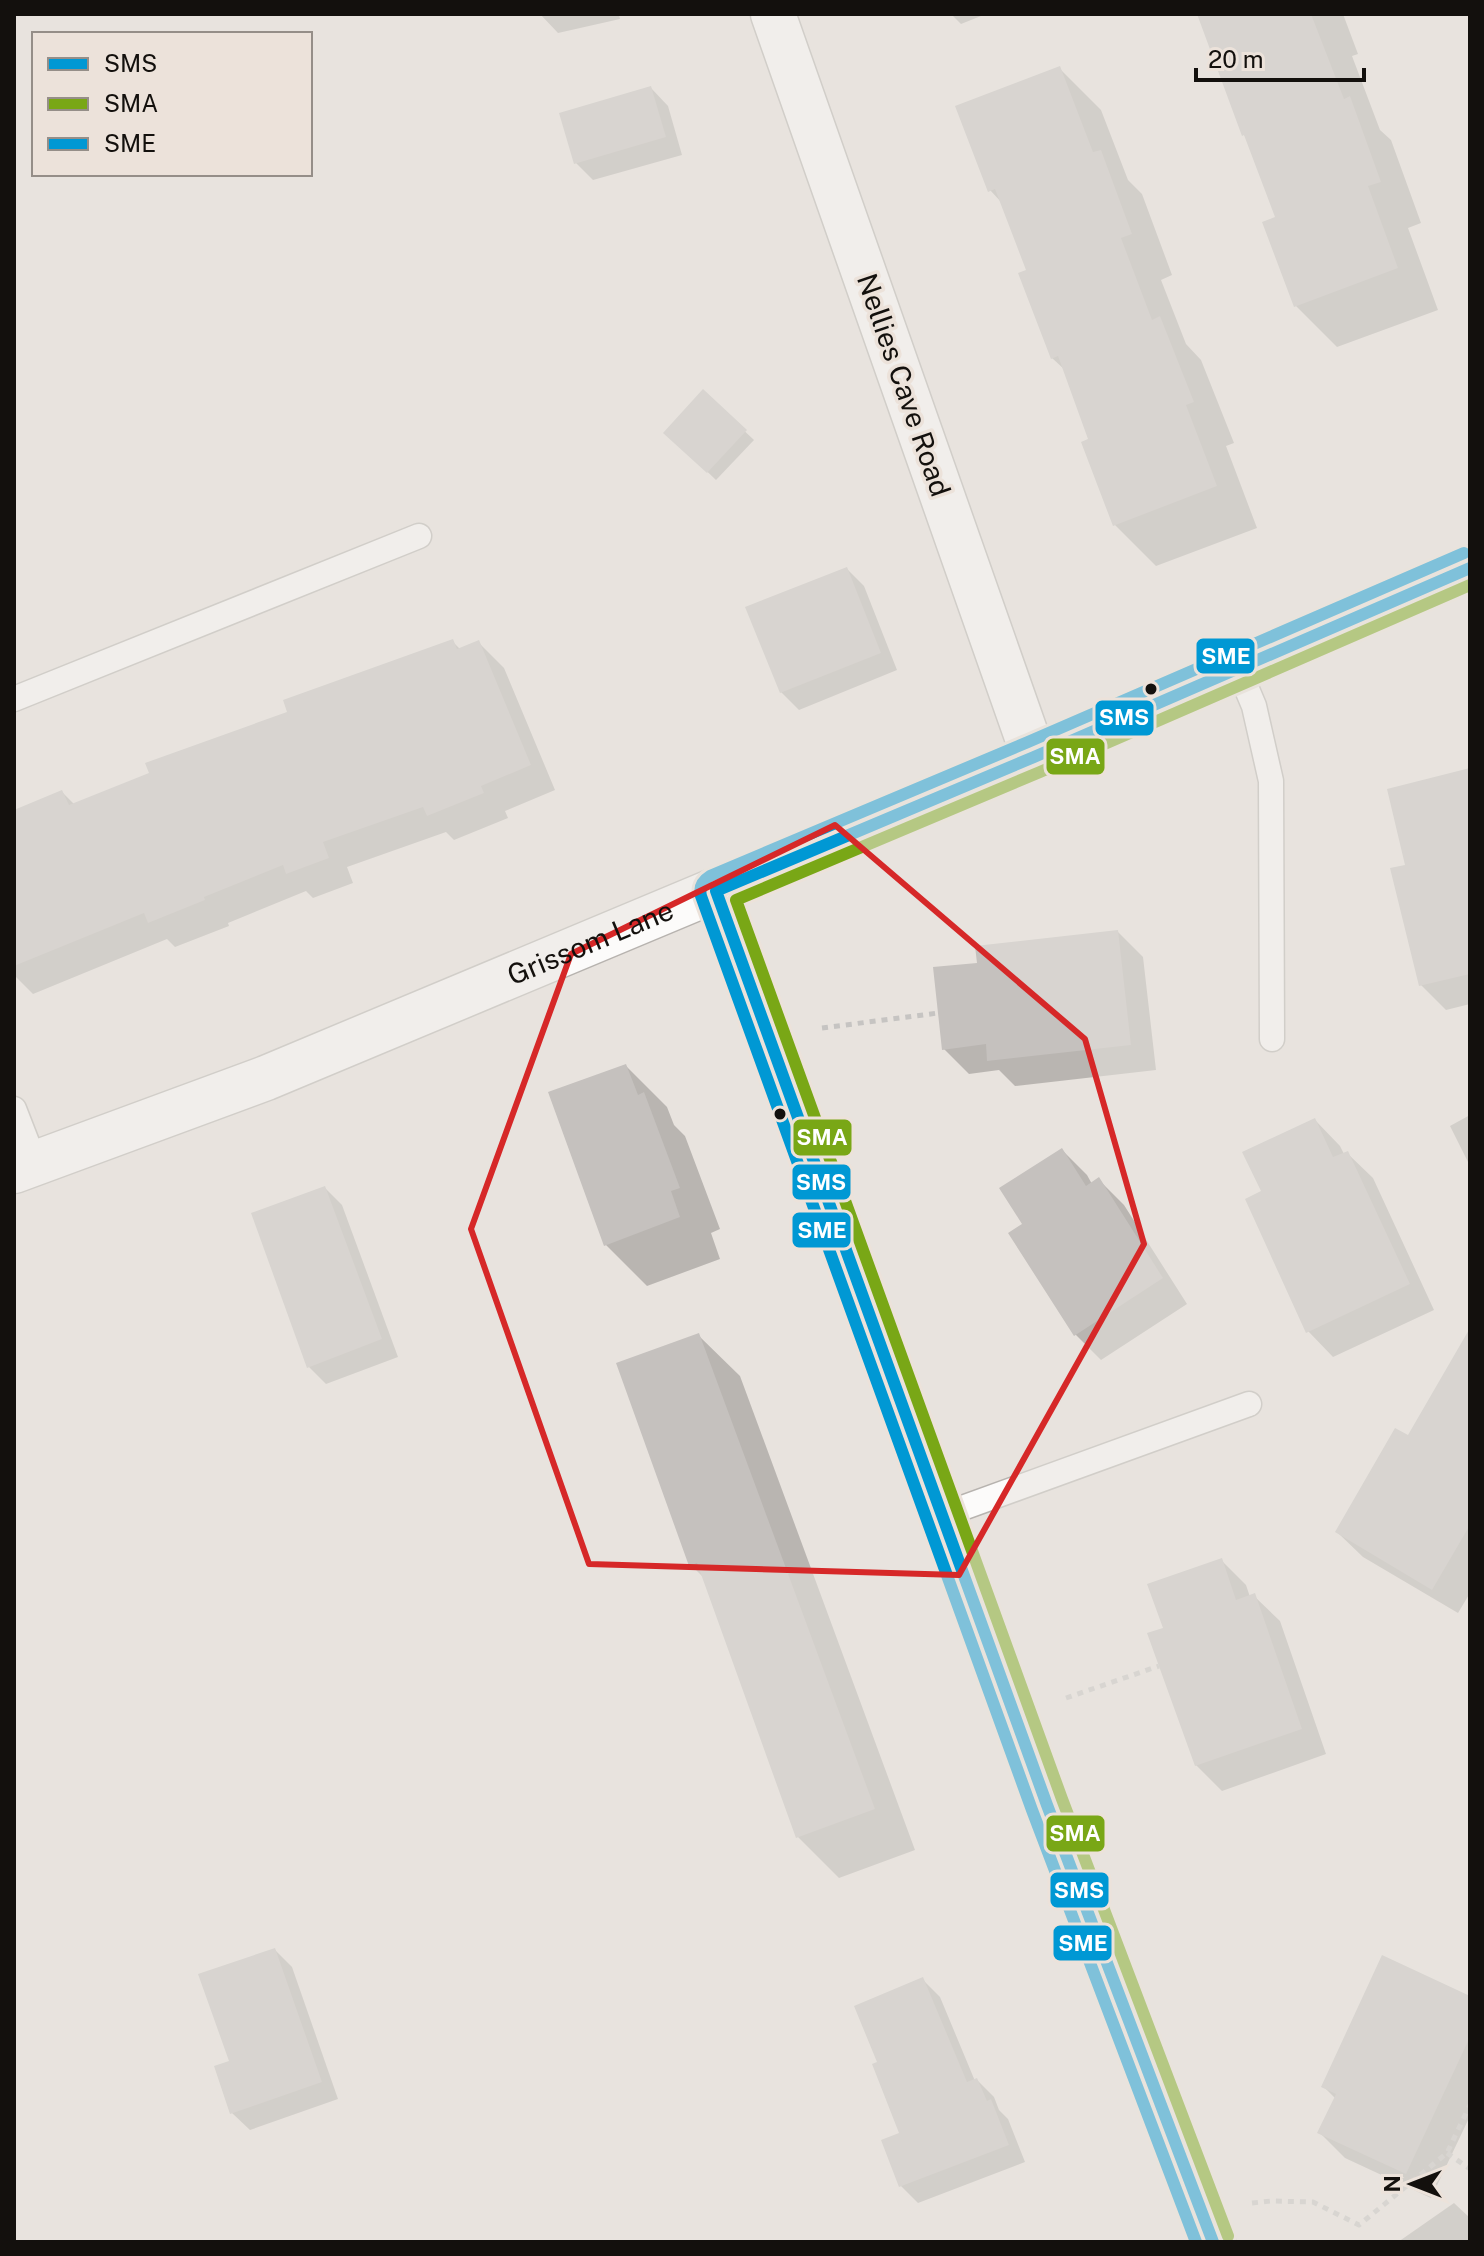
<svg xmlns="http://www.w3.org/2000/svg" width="1484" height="2256" font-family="'Public Sans',sans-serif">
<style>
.shadow{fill:#0003}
.building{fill:#c5c1be}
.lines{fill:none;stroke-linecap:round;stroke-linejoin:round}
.lane-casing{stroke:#b7b3af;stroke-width:27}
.street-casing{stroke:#b7b3af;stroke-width:47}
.secondary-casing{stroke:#b7b3af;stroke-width:47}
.path{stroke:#c6c4c2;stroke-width:5;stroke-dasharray:6 6;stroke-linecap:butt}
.lane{stroke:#fcfbfa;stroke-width:24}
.street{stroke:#fcfbfa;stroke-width:44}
.secondary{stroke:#fcfbfa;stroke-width:44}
.bus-1-casing{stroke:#ece2da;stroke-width:18}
.bus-2-casing{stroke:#ece2da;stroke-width:18}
.bus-3-casing{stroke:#ece2da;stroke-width:18}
.bus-1{stroke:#0098d4;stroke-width:12}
.bus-2{stroke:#79a716;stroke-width:12}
.bus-3{stroke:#0098d4;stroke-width:12}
.marked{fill:none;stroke:#d62828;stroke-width:6;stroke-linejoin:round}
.bus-dot{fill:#13100d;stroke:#ece2da;stroke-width:3}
.labels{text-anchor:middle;stroke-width:7;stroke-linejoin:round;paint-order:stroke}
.street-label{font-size:28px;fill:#13100d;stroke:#ece2da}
.line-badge{stroke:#ece2da;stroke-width:3}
.badge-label{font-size:22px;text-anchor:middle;font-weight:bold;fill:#fff}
</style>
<rect width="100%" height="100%" fill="#e8e3de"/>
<!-- shadow -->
<g class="shadow">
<polygon points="540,14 626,14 619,15 620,19 558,33"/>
<polygon points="951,14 986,14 961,24"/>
<polygon points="1199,14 1343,14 1358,54 1352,56 1380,130 1391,140 1421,223 1408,228 1438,310 1337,347 1296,306 1278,218 1248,139 1244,135"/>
<polygon points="1059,68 1101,110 1128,180 1142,194 1172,275 1161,280 1186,344 1201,360 1234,443 1226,446 1257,528 1156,566 1115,525 1091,440 1065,370 1052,358 1029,272 1002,203 990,190"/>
<polygon points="651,88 668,106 682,155 593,180 576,163"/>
<polygon points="703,392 754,440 716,480 666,432"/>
<polygon points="847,569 864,586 897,670 799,710 781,692"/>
<polygon points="452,641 461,650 479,643 504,668 555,790 505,811 508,818 454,840 446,832 347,867 353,883 313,898 306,891 228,923 229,926 175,947 167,939 33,994 14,975 14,812 62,792 75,805 290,714"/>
<polygon points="1470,771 1470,1004 1446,1010 1421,985 1408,866"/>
<polygon points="1118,932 1143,957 1156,1070 1015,1086 999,1070 969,1074 944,1049 979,964"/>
<polygon points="626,1066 667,1107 674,1125 685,1136 720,1229 711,1233 720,1259 647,1286 606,1245"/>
<polygon points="1470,1115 1470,1166 1450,1126"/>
<polygon points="1315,1120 1340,1146 1344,1154 1347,1153 1373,1178 1434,1310 1333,1357 1308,1331 1263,1192"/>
<polygon points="1062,1150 1087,1175 1092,1184 1099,1180 1124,1205 1187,1304 1101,1360 1075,1334 1025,1225"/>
<polygon points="325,1188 342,1205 398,1357 326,1384 308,1366"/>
<polygon points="698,1335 740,1376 915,1850 839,1878 798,1837 704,1578 691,1565"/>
<polygon points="1470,1383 1470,1593 1458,1613 1363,1557 1337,1532"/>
<polygon points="1221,1560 1246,1585 1250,1597 1254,1596 1280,1621 1326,1754 1222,1791 1196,1765 1166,1629"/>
<polygon points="275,1950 292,1967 338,2099 250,2130 232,2113 232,2062"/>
<polygon points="923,1980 940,1997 975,2081 977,2080 994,2097 999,2110 1008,2119 1025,2162 918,2203 901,2186 902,2134 880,2063"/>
<polygon points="1470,1998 1470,2116 1431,2198 1345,2158 1320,2133 1336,2099 1323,2086"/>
<polygon points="1454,2203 1470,2218 1470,2242 1398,2242"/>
</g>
<!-- building -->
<g class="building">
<polygon points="1197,14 1311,14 1344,99 1350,96 1381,182 1368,186 1398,268 1294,307 1262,222 1275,217 1244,135 1242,136"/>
<polygon points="1060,66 1093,152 1101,150 1132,234 1121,238 1152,320 1160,316 1194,402 1186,405 1217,486 1113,526 1081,442 1088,439 1058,356 1051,359 1018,273 1026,270 995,189 988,192 955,106"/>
<polygon points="651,86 666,137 574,164 559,113"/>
<polygon points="703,389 747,430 707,473 663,433"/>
<polygon points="847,567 881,653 780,693 745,607"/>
<polygon points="453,639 457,649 479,640 531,765 481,786 484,793 427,816 423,807 323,842 329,858 286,874 283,865 204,897 205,900 148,923 144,913 14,966 14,810 62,790 69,805 149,773 145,763 287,712 283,700"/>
<polygon points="1470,768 1470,974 1419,986 1390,868 1405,865 1387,789"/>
<polygon points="1118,930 1131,1045 987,1061 986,1044 942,1050 933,967 977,963 975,946"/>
<polygon points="626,1064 638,1095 644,1092 680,1188 671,1191 680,1217 604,1246 548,1092"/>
<polygon points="1315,1118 1333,1157 1348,1151 1410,1284 1306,1333 1245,1199 1261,1191 1242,1152"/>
<polygon points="1062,1148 1086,1186 1099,1177 1163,1278 1074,1336 1008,1233 1022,1224 999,1188"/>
<polygon points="325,1186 382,1339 307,1368 251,1213"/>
<polygon points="1470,1328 1470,1525 1432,1590 1335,1532 1395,1428 1408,1435"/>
<polygon points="699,1333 875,1809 796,1838 697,1563 689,1566 616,1363"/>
<polygon points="1222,1558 1236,1600 1255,1593 1302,1729 1195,1766 1147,1633 1163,1628 1147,1584"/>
<polygon points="275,1948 322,2082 230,2114 214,2066 229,2061 198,1974"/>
<polygon points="1382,1955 1470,1996 1470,2037 1406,2174 1317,2133 1336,2094 1321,2087"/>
<polygon points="923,1977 967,2082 977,2078 987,2101 991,2099 1009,2145 899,2187 881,2140 899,2133 872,2064 877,2062 854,2006"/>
</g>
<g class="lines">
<defs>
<g id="lane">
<polyline points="1238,668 1254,706 1271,781 1272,1039"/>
<polyline points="14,699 419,536"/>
<polyline points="14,1109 35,1163"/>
<polyline points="943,1515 1249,1404"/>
</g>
<polyline id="street" points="1034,757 1470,568"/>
<g id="secondary">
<polyline points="716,891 1047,1805 1213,2242"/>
<path id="s1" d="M14 1171 266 1078 1034 757 773 14"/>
</g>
</defs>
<!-- lane casing -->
<use href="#lane" class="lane-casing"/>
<!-- street casing -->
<use href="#street" class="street-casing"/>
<!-- secondary casing -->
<use href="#secondary" class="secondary-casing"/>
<!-- path -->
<g class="path">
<polyline points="822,1028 938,1013"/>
<polyline points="1066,1698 1159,1666"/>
<polyline points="1470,2038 1470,2039"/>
<polyline points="1447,2153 1470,2169"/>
<polyline points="1252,2203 1271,2201 1313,2202 1359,2225 1447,2153 1470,2105"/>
</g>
<!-- lane -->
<use href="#lane" class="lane"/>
<!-- street -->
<use href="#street" class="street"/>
<!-- secondary -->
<use href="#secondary" class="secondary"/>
<defs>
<polyline id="bus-1" points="1213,2242 1047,1805 716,891 1034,757 1470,568"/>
<polyline id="bus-2" points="1228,2236 1062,1799 736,900 1040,772 1470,585"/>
<path id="bus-3" d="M1196 2242 1032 1810 701 896C699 888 702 881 710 876L1028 742 1464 553"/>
</defs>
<!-- bus-1 casing -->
<use href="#bus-1" class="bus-1-casing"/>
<!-- bus-2 casing -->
<use href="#bus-2" class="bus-2-casing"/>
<!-- bus-3 casing -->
<use href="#bus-3" class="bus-3-casing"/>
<!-- bus-1 -->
<use href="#bus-1" class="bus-1"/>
<!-- bus-2 -->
<use href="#bus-2" class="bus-2"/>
<!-- bus-3 -->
<use href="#bus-3" class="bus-3"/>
</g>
<!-- marked area -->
<path d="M0 0H1484V2256H0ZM835 825 1085 1039 1144 1244 959 1575 589 1564 471 1229 571 954Z" fill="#e8e3de" fill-opacity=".55" fill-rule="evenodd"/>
<path class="marked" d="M835 825 1085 1039 1144 1244 959 1575 589 1564 471 1229 571 954Z"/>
<!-- markers -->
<g class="bus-dot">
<circle cx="1151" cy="689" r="7"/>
<circle cx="780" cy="1114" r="7"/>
</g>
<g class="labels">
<!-- street labels -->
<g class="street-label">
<text transform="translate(904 385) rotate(71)" y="10">Nellies Cave Road</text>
<text dy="10" stroke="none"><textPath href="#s1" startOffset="620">Grissom Lane</textPath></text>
</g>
</g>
<g class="line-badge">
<rect x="1195" y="637" width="61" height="38" rx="8" fill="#0098d4"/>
<rect x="1094" y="699" width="61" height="38" rx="8" fill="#0098d4"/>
<rect x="1045" y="737" width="61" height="39" rx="8" fill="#79a716"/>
<rect x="792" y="1118" width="61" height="39" rx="8" fill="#79a716"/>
<rect x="791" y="1163" width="61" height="38" rx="8" fill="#0098d4"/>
<rect x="791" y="1211" width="61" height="38" rx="8" fill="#0098d4"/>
<rect x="1045" y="1814" width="61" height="39" rx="8" fill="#79a716"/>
<rect x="1049" y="1871" width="61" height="38" rx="8" fill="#0098d4"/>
<rect x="1052" y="1924" width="61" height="38" rx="8" fill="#0098d4"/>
</g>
<g class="badge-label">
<text x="1226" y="664">SME</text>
<text x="1124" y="725">SMS</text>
<text x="1075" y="764">SMA</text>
<text x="822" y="1145">SMA</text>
<text x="821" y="1190">SMS</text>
<text x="822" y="1238">SME</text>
<text x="1075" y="1841">SMA</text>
<text x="1079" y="1898">SMS</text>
<text x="1083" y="1951">SME</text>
</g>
<!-- border -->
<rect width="1484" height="2256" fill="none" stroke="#13100d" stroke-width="32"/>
<!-- legend -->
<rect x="32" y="32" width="280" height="144" fill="#ece2da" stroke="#958e88" stroke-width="2"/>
<rect x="48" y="58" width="40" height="12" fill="#0098d4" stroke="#958e88" stroke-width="2"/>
<text x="104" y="72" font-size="24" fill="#13100d">SMS</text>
<rect x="48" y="98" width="40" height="12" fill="#79a716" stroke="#958e88" stroke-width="2"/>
<text x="104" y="112" font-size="24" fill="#13100d">SMA</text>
<rect x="48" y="138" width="40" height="12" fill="#0098d4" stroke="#958e88" stroke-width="2"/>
<text x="104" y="152" font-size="24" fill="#13100d">SME</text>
<!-- north arrow -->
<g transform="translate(1412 2184) rotate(270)" stroke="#ece2da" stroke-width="6" paint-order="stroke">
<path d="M0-6L14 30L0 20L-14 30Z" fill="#13100d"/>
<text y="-12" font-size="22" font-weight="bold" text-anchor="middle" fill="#13100d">N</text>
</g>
<!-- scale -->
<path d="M1196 68v12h168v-12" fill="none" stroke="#13100d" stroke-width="4"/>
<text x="1208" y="68" font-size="24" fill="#13100d" stroke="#ece2da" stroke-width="6" paint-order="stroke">20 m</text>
</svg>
